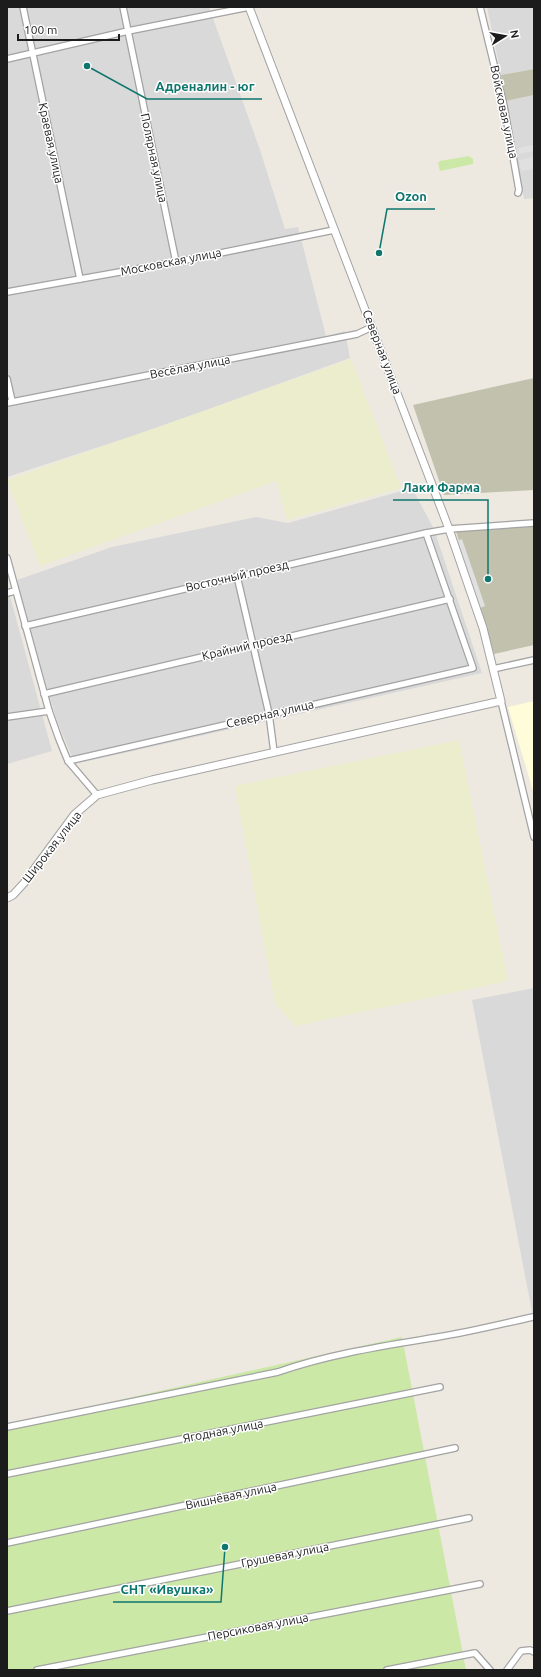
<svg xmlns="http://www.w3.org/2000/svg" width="541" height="1677" font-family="Ubuntu,sans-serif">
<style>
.residential{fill:#dad9d9}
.education{fill:#fffdd9}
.construction{fill:#c2c1ad}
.farmland{fill:#ecedcc}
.grass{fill:#cbe8a6}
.parking{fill:#e0e0e0}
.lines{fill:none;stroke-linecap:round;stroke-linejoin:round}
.minor-casing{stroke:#a3a3a3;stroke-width:8}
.tertiary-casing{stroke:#a3a3a3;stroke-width:9}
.minor{stroke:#fff;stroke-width:5.5}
.tertiary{stroke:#fff;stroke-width:7}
.labels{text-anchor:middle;stroke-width:3;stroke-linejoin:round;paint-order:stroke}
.street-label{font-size:12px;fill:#1c1c1c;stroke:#fff}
.leader{fill:none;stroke:#0f766e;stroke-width:1.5}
.callout-dot{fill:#0f766e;stroke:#fff;stroke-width:1.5}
.callout-label{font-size:13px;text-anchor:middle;font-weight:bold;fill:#0f766e;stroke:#fff;stroke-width:3;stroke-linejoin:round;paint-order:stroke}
</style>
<rect width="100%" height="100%" fill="#ede9e1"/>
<!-- residential -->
<g class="residential">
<polygon points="7,7 209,7 260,150 285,229 298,227 326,336 345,331 350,358 154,429 7,477"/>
<polygon points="487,7 534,7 534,69 501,75"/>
<polygon points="534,95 534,198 524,199 506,101"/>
<polygon points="412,488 434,529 482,673 75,764 57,721 30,632 17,580 112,547 256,517 288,523"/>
<polygon points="7,585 52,751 7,764"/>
<polygon points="534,988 534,1316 533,1317 472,1000"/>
</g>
<!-- education -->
<polygon class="education" points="534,701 534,794 508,707"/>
<!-- construction -->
<g class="construction">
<polygon points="534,69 534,95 506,101 501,75"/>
<polygon points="534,378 534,490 444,495 413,405"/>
<polygon points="534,524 534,645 494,654 455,528"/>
</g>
<!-- farmland -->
<g class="farmland">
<polygon points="351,359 401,488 287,520 276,481 40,566 7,480"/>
<polygon points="459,740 508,981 295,1026 275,1003 235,786"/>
</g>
<!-- grass -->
<g class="grass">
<polygon points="469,156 473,159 473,164 440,171 438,163 440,161"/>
<polygon points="402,1337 466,1670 7,1670 7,1425"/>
</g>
<!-- parking -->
<g class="parking">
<polygon points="534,145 534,151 519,154 518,148"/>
<polygon points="534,157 534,169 521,171 519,160"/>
<polygon points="462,539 485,606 478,609 455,542"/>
</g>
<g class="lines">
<defs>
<g id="minor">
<polyline points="23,7 80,279"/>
<polyline points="123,7 176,262"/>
<polyline points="480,7 504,106 519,190 518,193"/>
<polyline points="7,59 128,31 249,7"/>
<polyline points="7,292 176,262 334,230"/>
<polyline points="7,379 12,401"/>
<polyline points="7,403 357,334 372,327"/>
<polyline points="7,558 49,711 59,739 68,761 97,795"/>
<polyline points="237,576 269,714 274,752"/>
<polyline points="7,593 15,591"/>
<polyline points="25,626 426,533 449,529 534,523"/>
<polyline points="493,669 534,660"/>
<polyline points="44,694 450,599"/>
<polyline points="501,701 534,837"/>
<polyline points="7,717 49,711"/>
<polyline points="68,761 473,668 426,533"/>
<path d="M7 1427 278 1372C329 1354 384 1346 438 1337 470 1332 501 1324 533 1317"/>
<polyline points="7,1474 440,1387"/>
<polyline points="7,1543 455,1448"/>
<polyline points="7,1611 469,1518"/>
<polyline points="37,1670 480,1584"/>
<polyline points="387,1670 475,1653 490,1670"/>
<polyline points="507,1670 521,1651 530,1650 534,1652"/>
</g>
<polyline id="tertiary" points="7,898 13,895 24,883 74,815 97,795 152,780 501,701 483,628 449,529 249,7"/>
</defs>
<!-- minor casing -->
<use href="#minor" class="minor-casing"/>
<!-- tertiary casing -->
<use href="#tertiary" class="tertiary-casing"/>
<!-- minor -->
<use href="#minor" class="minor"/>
<!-- tertiary -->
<use href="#tertiary" class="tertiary"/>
</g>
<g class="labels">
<!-- street labels -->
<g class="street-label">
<text transform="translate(504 112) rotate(78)" y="4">Войсковая улица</text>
<text transform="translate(51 143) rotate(78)" y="4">Краевая улица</text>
<text transform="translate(154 158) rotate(78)" y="4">Полярная улица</text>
<text transform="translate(171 262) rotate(-11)" y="4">Московская улица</text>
<text transform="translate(382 352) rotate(69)" y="4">Северная улица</text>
<text transform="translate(190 367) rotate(-11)" y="4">Весёлая улица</text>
<text transform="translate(237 576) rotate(-13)" y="4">Восточный проезд</text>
<text transform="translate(247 646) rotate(-13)" y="4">Крайний проезд</text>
<text transform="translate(270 714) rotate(-13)" y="4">Северная улица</text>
<text transform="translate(52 847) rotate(-52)" y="4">Широкая улица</text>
<text transform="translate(223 1431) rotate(-11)" y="4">Ягодная улица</text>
<text transform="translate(231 1496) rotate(-12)" y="4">Вишнёвая улица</text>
<text transform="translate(285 1555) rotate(-11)" y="4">Грушевая улица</text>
<text transform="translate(258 1627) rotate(-11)" y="4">Персиковая улица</text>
</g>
</g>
<!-- callouts -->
<path class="leader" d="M87 66L147 99H262M379 253L387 209H435M488 579L488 500H393M225 1547L221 1602H113"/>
<g class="callout-dot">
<circle cx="87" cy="66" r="4"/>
<circle cx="379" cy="253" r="4"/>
<circle cx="488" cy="579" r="4"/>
<circle cx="225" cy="1547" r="4"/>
</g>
<g class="callout-label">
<text x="205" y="91">Адреналин - юг</text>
<text x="411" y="201">Ozon</text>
<text x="441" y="492">Лаки Фарма</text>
<text x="167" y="1594">СНТ «Ивушка»</text>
</g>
<!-- border -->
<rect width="541" height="1677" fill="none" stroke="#1c1c1c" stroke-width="16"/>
<!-- north arrow -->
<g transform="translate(505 36) rotate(79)" stroke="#ffffff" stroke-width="3" paint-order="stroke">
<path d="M0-3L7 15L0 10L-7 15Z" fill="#1c1c1c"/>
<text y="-6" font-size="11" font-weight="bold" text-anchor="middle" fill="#1c1c1c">N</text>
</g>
<!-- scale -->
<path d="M18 34v6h101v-6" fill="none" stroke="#1c1c1c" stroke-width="2"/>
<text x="24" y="34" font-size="12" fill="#1c1c1c" stroke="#ffffff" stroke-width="3" paint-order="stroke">100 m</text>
</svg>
